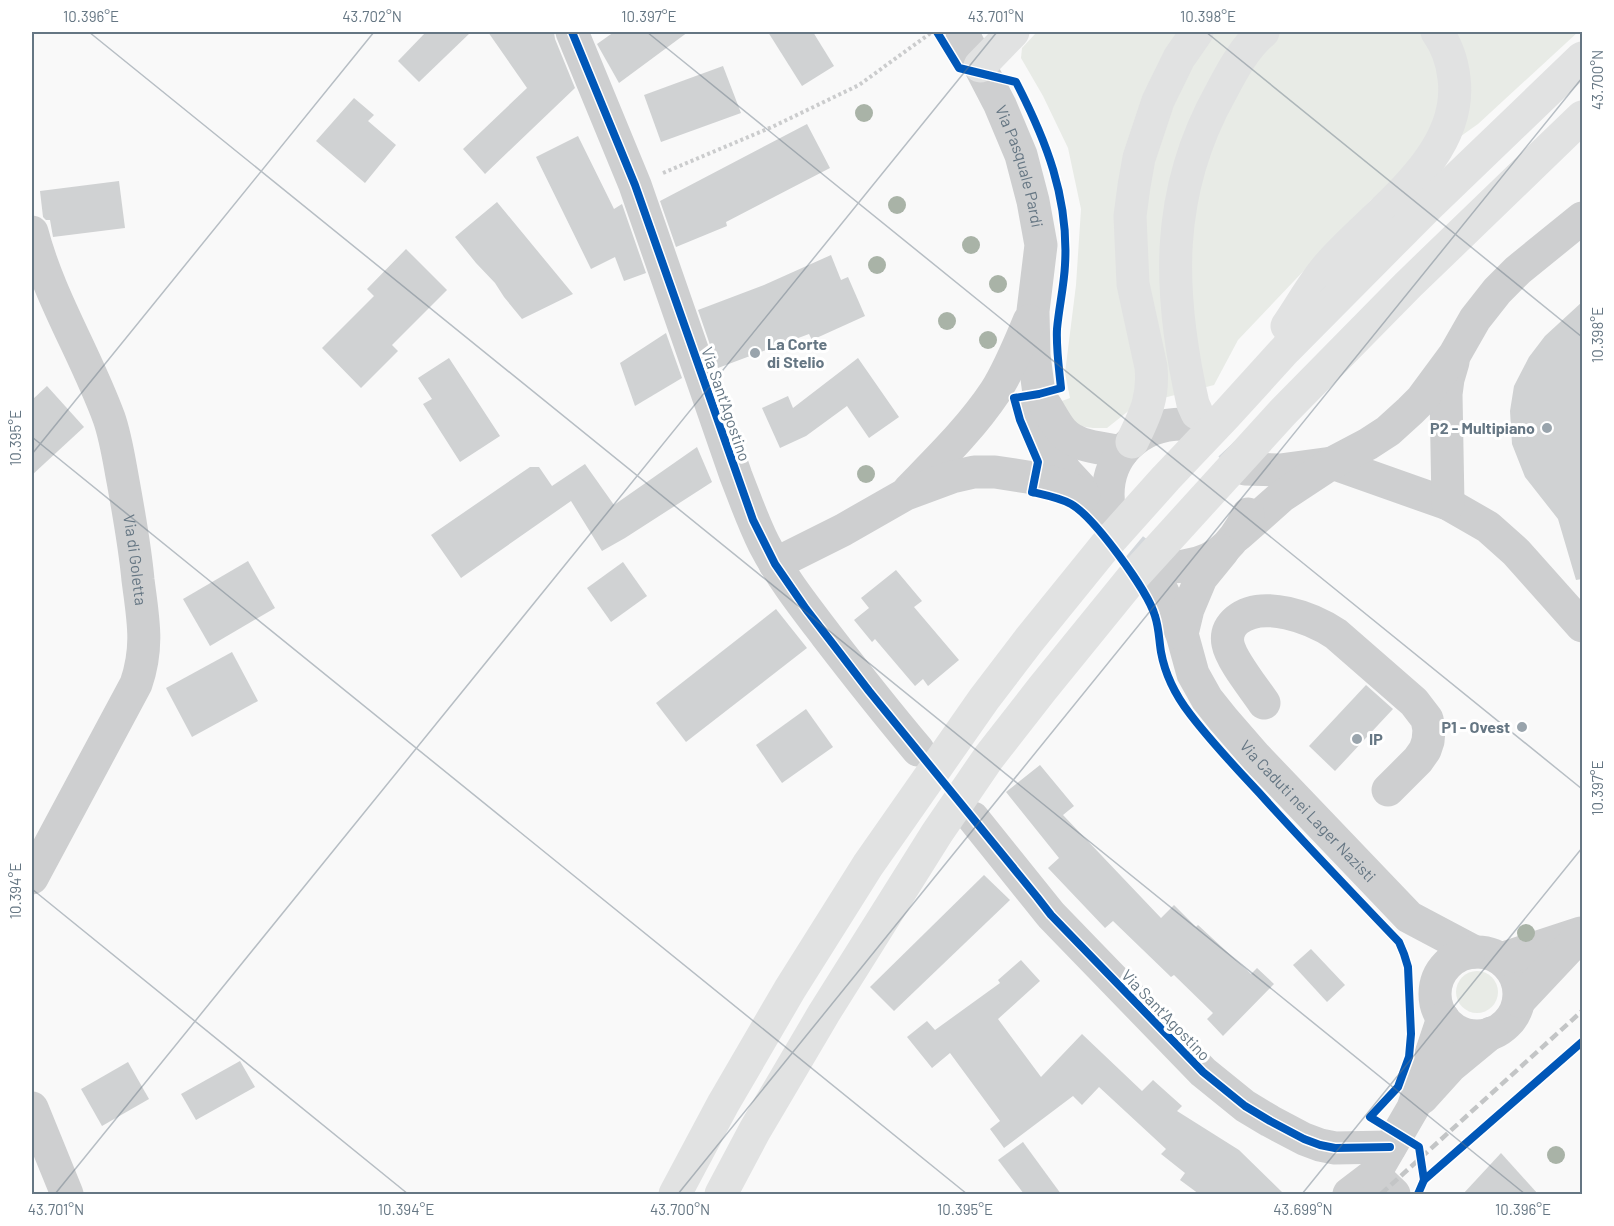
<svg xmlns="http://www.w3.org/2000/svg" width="1614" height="1226" font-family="Barlow,sans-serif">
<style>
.green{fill:#e8ebe6}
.building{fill:#d0d2d3}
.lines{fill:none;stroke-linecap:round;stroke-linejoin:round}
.minor-tunnel{stroke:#d4d8dc;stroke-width:33;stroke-dasharray:33 16;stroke-linecap:butt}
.path{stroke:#cbcccd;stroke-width:4;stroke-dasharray:3 3;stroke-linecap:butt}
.minor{stroke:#cecfd0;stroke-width:33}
.highway{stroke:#e1e2e2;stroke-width:33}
.rail{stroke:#c3c5c6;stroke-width:4.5;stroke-dasharray:9 4.5;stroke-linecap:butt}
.cycleway-casing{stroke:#fff;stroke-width:11}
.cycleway{stroke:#0057b8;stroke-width:8}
.tree{fill:#a9b3a7}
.ticks{fill:none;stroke:#657683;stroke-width:1.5;stroke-opacity:0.45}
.poi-dot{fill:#99a4ac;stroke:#fff;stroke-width:2}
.labels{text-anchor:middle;stroke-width:6;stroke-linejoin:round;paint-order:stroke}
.street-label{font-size:16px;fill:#657683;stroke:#fff}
.poi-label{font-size:16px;font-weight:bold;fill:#657683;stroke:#fff;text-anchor:start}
.neatline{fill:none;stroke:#657683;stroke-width:2}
.ticks-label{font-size:15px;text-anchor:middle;fill:#657683}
</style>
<rect width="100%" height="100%" fill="#f9f9f9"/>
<!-- green -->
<g class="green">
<polygon points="1046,32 1578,32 1478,124 1371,200 1238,340 1214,385 1136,405 1107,428 1093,428 1079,426 1067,418 1059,402 1070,398 1065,373 1076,285 1081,209 1068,148 1043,96 1021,58 1022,48 1035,34"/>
<circle cx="1477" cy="992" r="21"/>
</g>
<!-- building -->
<g class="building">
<polygon points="426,32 471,32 419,82 398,61"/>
<polygon points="488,32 554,32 555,39 575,88 485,174 463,149 527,88"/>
<polygon points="614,32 688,32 619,83 597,44"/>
<polygon points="768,32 813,32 834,66 802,86"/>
<polygon points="723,66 741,113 661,142 644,95"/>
<polygon points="354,98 374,115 368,121 396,145 365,183 316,141"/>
<polygon points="807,124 830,168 726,222 727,226 676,247 660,201"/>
<polygon points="578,136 614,209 622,204 646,273 624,281 615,257 591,269 536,157"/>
<polygon points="119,181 125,228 53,237 50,220 46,220 43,217 40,191"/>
<polygon points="497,202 573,294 522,319 504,297 495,283 476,263 455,237"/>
<polygon points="406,249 447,290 392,345 398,351 361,388 322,348 374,296 367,289"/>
<polygon points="831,255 841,280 848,277 865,316 812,340 809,334 718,368 698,310 764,285"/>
<polygon points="1582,302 1582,579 1576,580 1558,519 1525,477 1512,444 1510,411 1514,386 1529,357 1545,336"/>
<polygon points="666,333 682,378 635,406 620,363"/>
<polygon points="449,358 500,436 460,462 423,404 432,399 418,378"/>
<polygon points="858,358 899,417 869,438 847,406 806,436 780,448 762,408 788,396 793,408"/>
<polygon points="47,386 84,427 32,475 32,400"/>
<polygon points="697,447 712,482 625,538 602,551 571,501 461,578 431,535 530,467 539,467 552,486 585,464 614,505"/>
<polygon points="248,561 275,608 210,646 183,599"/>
<polygon points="623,562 647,596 611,622 587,588"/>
<polygon points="896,570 922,601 914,607 959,660 928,686 923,679 915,686 875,639 872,642 854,620 869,608 861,598"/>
<polygon points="776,609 807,648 686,742 656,703"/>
<polygon points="232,652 258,701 192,737 166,688"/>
<polygon points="1366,685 1393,709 1335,771 1309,746"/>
<polygon points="806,709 833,747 782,783 756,745"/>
<polygon points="1040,765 1074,806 1063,815 1161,918 1174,905 1196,927 1198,925 1251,974 1257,968 1274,984 1223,1036 1207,1019 1213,1013 1174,975 1171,977 1113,921 1105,928 1048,868 1059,858 1006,792"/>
<polygon points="984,875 1010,900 894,1011 870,987"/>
<polygon points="1311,949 1345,985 1327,1002 1293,965"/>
<polygon points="1021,960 1040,981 998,1019 1041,1077 1082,1034 1142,1091 1153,1080 1182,1106 1177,1111 1239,1150 1284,1194 1199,1194 1180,1180 1185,1173 1161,1154 1166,1149 1099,1087 1082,1105 1073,1096 1004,1148 990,1129 1000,1121 950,1053 932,1068 907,1037 927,1021 935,1030 1000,983 998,980"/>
<polygon points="240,1061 255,1087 196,1120 181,1094"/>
<polygon points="128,1062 149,1099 102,1126 81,1089"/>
<polygon points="1023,1142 1061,1194 1024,1194 998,1160"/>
<polygon points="1501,1153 1538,1194 1463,1194"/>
</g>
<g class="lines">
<!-- minor-tunnel -->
<g class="minor-tunnel">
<path d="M1187 424C1223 434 1236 442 1248 479"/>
<path d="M1109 507C1116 542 1138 559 1171 567"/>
</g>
<!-- path -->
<polyline class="path" points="663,173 772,127 859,85 932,32"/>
<!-- minor -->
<g class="minor">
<path d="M572 32 635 185 736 476C745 499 753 522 764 544 781 577 804 606 826 635 856 674 886 712 918 750"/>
<path id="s1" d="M962 32 1000 105 1021 155 1033 201 1041 245 1033 311 1034 355 1039 394 1035 405 1037 419 1047 442 1066 472 1091 499 1102 508"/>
<path id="s2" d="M32 232C49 297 86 355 109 418 116 438 119 460 123 481 129 514 135 547 138 580 143 619 149 646 136 684L32 878"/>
<path d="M1046 406C1051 414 1056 424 1062 431 1077 448 1101 447 1122 452"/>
<polyline points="1245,469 1280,470 1332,463 1448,504 1488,527 1516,552 1582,626"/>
<path d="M909 490C939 459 971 428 995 392 1009 370 1019 345 1029 321"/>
<polyline points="1448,504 1446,394 1448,379 1453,362"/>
<path d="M1109 507C1102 458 1138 422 1187 424"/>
<polyline points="1238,535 1282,496 1332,463 1368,444 1388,431 1410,411 1421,400 1455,354 1475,319 1497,291 1518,270 1582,218"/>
<polyline points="775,564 843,530 906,494 952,477 974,472 995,472 1034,478 1063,485 1084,495"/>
<path d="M1171 567C1211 566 1232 549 1248 514"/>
<path id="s3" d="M1159 584 1182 634 1193 674 1207 699 1223 719 1256 757 1409 917 1475 952"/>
<polyline points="1182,634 1188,609 1201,578 1223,551"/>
<path d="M1264 703C1254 688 1231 660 1228 644 1226 634 1230 626 1237 620 1263 599 1312 618 1336 634L1414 702 1427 719 1429 730 1428 741 1425 750 1418 760 1388 790"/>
<polyline points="973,818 1051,915 1203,1072 1245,1106 1270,1121 1304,1139 1320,1145 1335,1148 1390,1147"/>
<circle cx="1477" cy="994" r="42"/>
<polyline points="1501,959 1581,933"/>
<polyline points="1519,1001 1582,934"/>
<polyline points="1422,1098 1451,1066 1491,1033"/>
<polyline points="32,1108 67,1194"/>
<polyline points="1349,1194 1374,1175"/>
<polyline points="1394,1194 1374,1175 1413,1108 1443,1018"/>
</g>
<!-- highway -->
<g class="highway">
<polyline points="980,66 1013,32"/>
<path d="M1287 326C1301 306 1313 283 1329 265 1374 213 1464 157 1454 78 1452 60 1447 46 1437 32"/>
<path d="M1197 413 1193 404C1168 293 1164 194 1221 92 1232 71 1245 47 1263 32"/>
<path d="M1132 442C1145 415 1154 398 1151 367L1133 284 1130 216 1134 186 1139 158 1158 101 1179 58 1197 32"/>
<polyline points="675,1194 723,1104 790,989 868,865 984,699 1029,640 1106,545 1166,478 1225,416 1286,349 1427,207 1582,58"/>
<polyline points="721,1194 755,1130 824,1013 937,833 989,757 1042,689 1133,577 1283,412 1408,285 1582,117"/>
</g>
<!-- rail -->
<polyline class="rail" points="1381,1194 1582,1011"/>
<defs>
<g id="cycleway">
<polyline points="572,32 635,185 753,520 775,564 806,609 869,691 1037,897 1051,915 1203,1072 1245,1106 1270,1121 1304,1139 1320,1145 1335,1148 1390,1147"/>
<path d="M937 32 959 68 1016 82C1046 140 1069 198 1065 265 1064 286 1059 307 1057 329 1056 348 1059 368 1061 388L1039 394 1014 398 1020 420 1038 462 1032 492C1045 495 1060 498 1071 504 1094 517 1148 591 1155 616 1159 628 1159 640 1161 652 1165 674 1176 696 1190 714 1212 743 1237 769 1262 796 1307 846 1353 894 1399 942L1404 954 1408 967 1411 1034 1409 1057 1398 1087 1370 1117 1419 1147 1424 1180 1418 1194"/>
<polyline points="1424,1180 1582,1042"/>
</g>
</defs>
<!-- cycleway casing -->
<use href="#cycleway" class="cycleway-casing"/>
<!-- cycleway -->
<use href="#cycleway" class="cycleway"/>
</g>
<!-- trees -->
<g class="tree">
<circle cx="864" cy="113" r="9"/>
<circle cx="897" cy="205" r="9"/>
<circle cx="971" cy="245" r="9"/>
<circle cx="877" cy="265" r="9"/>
<circle cx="998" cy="284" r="9"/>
<circle cx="947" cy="321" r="9"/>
<circle cx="988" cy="340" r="9"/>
<circle cx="866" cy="474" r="9"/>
<circle cx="1526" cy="933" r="9"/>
<circle cx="1556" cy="1155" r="9"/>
</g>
<!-- ticks -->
<path class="ticks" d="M89 32 1525 1194M647 32 1582 789M1206 32 1582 337M32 437 967 1194M32 454 374 32M32 889 408 1194M55 1194 997 32M678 1194 1582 78M1302 1194 1582 848"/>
<!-- markers -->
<g class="poi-dot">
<circle cx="755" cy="353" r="6"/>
<circle cx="1547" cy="428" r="6"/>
<circle cx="1522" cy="727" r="6"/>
<circle cx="1357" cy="739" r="6"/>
</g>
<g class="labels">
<!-- street labels -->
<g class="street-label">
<text dy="6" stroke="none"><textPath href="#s1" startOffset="147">Via Pasquale Pardi</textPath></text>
<text transform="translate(726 404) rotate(71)" y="6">Via Sant'Agostino</text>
<text dy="6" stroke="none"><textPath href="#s2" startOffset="346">Via di Goletta</textPath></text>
<text dy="6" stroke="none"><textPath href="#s3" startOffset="276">Via Caduti nei Lager Nazisti</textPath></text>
<text transform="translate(1166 1015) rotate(46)" y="6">Via Sant'Agostino</text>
</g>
<!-- poi labels -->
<g class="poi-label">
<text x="767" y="350">La Corte<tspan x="767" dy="18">di Stelio</tspan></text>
<text x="1535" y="434" text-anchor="end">P2 - Multipiano</text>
<text x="1510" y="733" text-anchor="end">P1 - Ovest</text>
<text x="1369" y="745">IP</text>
</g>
</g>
<!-- border -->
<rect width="1614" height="1226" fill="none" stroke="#ffffff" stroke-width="66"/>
<rect x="33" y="33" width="1548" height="1160" class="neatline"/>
<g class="ticks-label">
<text x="91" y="22">10.396°E</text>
<text x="372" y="22">43.702°N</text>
<text x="649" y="22">10.397°E</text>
<text x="996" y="22">43.701°N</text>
<text x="1208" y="22">10.398°E</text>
<text transform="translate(1598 80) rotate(-90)" y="5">43.700°N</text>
<text transform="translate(1598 335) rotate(-90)" y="5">10.398°E</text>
<text transform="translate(16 438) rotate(-90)" y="5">10.395°E</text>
<text transform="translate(1598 788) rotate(-90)" y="5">10.397°E</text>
<text transform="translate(16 891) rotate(-90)" y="5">10.394°E</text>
<text x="56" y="1215">43.701°N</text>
<text x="406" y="1215">10.394°E</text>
<text x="680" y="1215">43.700°N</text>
<text x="965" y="1215">10.395°E</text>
<text x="1303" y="1215">43.699°N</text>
<text x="1523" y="1215">10.396°E</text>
</g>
</svg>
